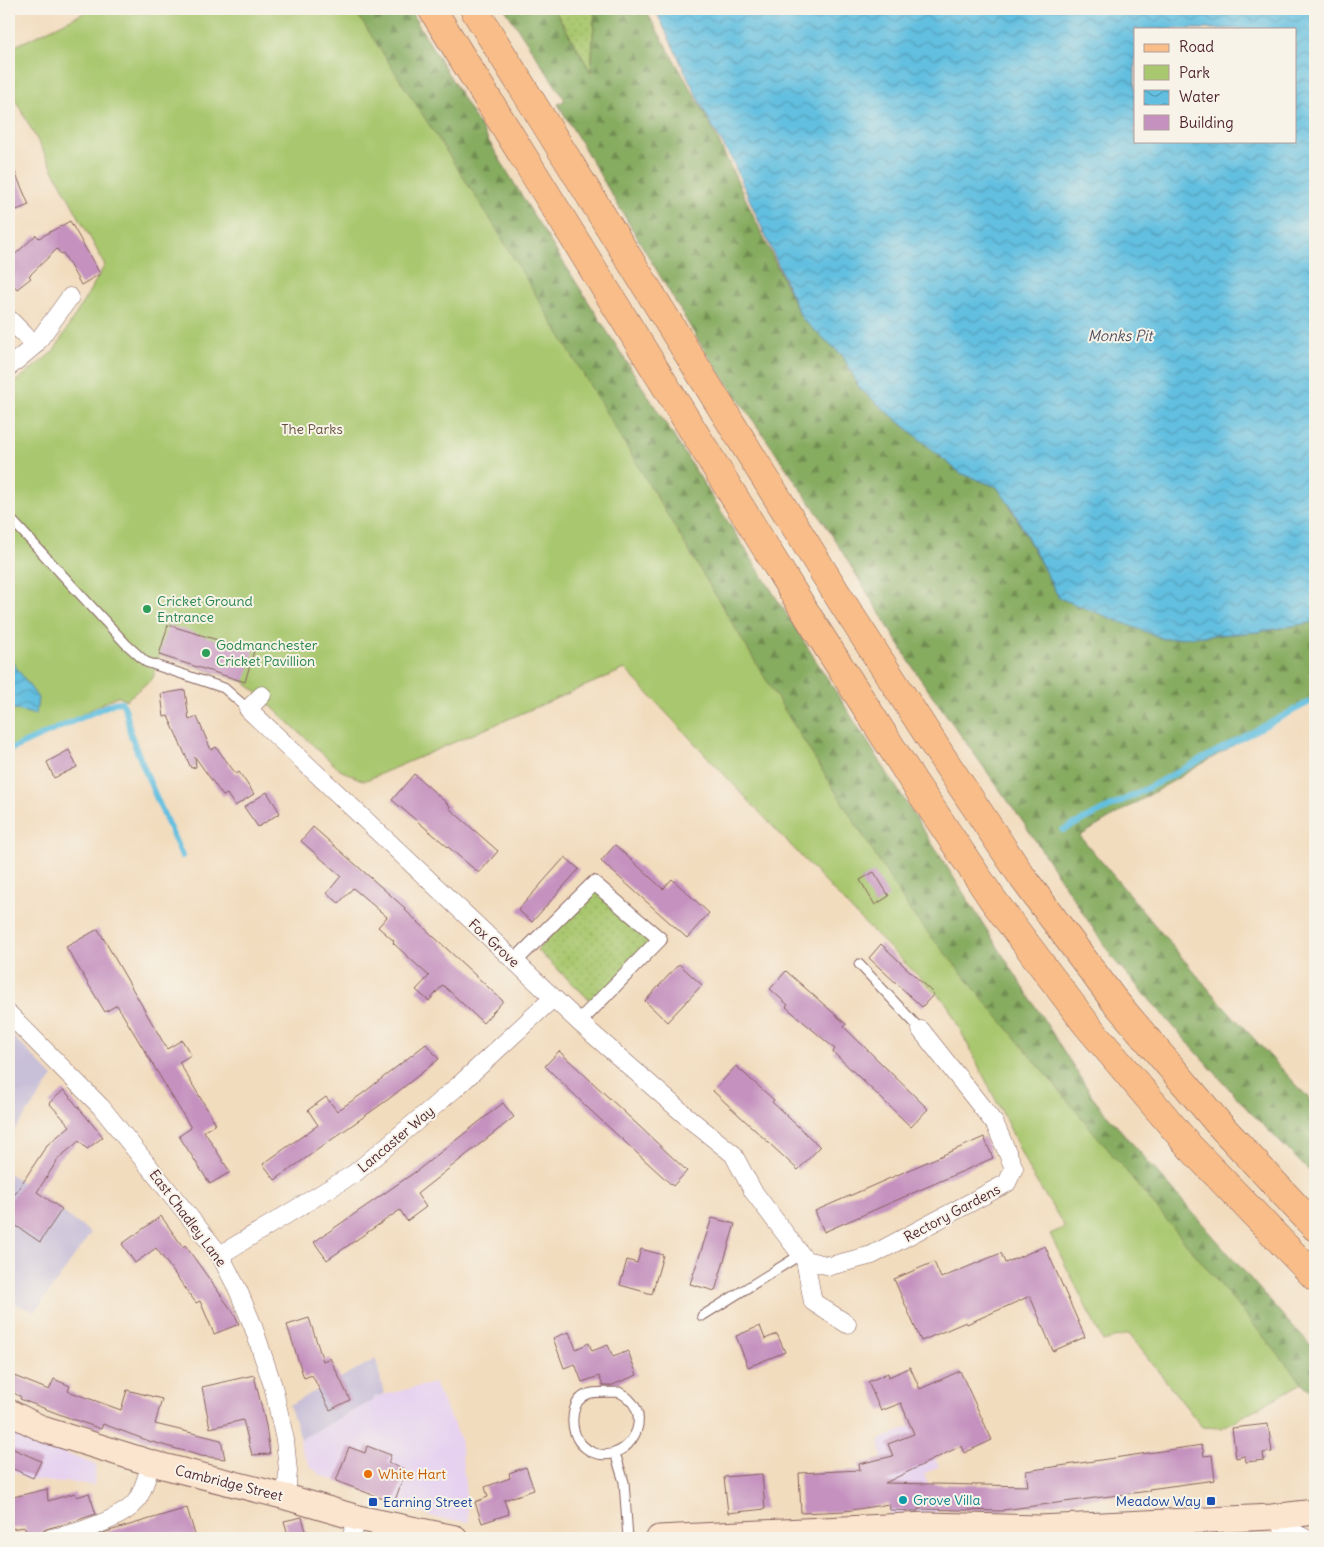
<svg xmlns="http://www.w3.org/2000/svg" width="1324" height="1547" font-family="Delius,sans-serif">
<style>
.built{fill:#e6d2f0}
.industrial{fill:#c8bfd8}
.grass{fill:url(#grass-dots);stroke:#7a734c}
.forest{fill:url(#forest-firs);stroke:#686646}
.park{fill:#a9c76e;stroke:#7a734c}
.water{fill:url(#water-waves);stroke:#566f86;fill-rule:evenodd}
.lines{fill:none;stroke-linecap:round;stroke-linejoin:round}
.stream{stroke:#62bfe0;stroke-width:6}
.building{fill:#c592bf}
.service-casing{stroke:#85615e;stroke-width:11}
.pedestrian-casing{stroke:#85615e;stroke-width:16}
.minor-casing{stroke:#85615e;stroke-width:19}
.secondary-casing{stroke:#85615e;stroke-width:27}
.primary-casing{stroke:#85615e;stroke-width:29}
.service{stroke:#fff;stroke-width:9}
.pedestrian{stroke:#fff;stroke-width:14}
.minor{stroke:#fff;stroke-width:18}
.secondary{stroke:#fce5cf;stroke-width:25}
.primary{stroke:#f8bd88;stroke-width:28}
.leisure-dot{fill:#2e9e5b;stroke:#f7f3e8;stroke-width:2}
.food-dot{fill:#e8710a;stroke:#f7f3e8;stroke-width:2}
.culture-dot{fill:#0f9aa8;stroke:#f7f3e8;stroke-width:2}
.transit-dot{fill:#1a4fb4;stroke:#f7f3e8;stroke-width:2}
.labels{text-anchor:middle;stroke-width:4;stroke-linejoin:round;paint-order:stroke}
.park-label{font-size:14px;fill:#66513f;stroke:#f7f3e8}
.leisure-label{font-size:14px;fill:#27864d;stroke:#f7f3e8;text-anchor:start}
.street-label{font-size:14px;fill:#4a1f2b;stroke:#f7f3e8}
.food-label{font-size:14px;fill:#c56008;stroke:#f7f3e8;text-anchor:start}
.culture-label{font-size:14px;fill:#0d838f;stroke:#f7f3e8;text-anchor:start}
.transit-label{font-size:14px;fill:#164399;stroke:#f7f3e8;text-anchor:end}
.water-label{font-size:15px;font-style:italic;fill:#514f61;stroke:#f7f3e8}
</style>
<defs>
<pattern id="grass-dots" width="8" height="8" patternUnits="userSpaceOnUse" patternTransform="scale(1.25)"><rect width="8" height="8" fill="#a9c76e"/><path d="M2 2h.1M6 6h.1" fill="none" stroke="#93aa5f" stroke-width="1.8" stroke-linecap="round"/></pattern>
<pattern id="forest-firs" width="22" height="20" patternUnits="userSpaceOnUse" patternTransform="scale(1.25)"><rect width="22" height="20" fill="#86ac61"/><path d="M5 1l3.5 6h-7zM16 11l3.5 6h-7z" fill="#708b50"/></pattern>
<pattern id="water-waves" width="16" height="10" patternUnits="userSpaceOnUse" patternTransform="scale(1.25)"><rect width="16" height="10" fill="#62bfe0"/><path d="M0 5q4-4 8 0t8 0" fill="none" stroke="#539bb6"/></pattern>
</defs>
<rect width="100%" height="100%" fill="#f7f3e8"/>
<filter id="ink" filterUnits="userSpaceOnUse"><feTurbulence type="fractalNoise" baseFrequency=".02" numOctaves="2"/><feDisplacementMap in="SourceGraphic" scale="10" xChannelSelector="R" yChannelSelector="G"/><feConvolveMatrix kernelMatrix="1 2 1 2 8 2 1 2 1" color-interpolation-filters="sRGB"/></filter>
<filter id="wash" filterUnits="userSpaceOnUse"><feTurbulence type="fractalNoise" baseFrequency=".0096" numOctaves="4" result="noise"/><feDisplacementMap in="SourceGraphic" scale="20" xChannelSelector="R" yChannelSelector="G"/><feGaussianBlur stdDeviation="1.12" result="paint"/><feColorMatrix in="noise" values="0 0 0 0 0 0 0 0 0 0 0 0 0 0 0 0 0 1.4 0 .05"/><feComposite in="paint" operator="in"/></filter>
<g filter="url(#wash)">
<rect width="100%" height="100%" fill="#f2dcbe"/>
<!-- built -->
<g class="built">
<polygon points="434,1383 460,1438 469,1522 440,1519 412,1510 321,1475 311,1467 302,1451 299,1440 374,1400 374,1397"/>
<polygon points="918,1423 939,1466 924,1474 938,1513 890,1515 879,1440"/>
<polygon points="9,1430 28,1439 96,1465 94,1485 64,1481 63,1483 26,1479 9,1468"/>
</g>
<!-- industrial -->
<g class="industrial">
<polygon points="11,1034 53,1077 9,1138 9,1036"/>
<polygon points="9,1173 91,1233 35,1312 9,1301"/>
<polygon points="376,1359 384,1394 374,1397 374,1400 301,1439 289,1405"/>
</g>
<!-- grass -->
<g class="grass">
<polygon points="554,9 600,9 595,9 591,72"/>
<polygon points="596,889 652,939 594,1004 537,950"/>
</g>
<!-- forest -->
<g class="forest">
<polygon points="135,9 409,9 534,216 1096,1102 1291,1325 1315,1350 1315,1395 1302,1383 987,1048"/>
<polygon points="505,9 554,9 591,72 595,9 645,9 709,121 800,315 843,356 860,389 960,473 997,487 1007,501 1055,590 1164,639 1258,632 1315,622 1315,697 1080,836 1211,992 1315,1105 1315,1177 1250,1112 1114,960 1023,822 919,677 825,524 701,345 558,104 565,100"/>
</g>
<!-- park -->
<polygon class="park" points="92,9 354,9 489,217 777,698 910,911 1302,1383 1222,1428 1202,1427 1129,1334 1103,1341 1050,1234 1065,1227 1029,1170 1007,1122 947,1004 859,918 625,669 364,781 340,770 245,682 159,655 153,678 126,700 117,696 9,753 9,387 54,351 105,265 9,88 9,49"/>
<!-- water -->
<g class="water">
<path d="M655 9H1315V622L1258 632 1164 639 1059 598 1013 510 997 487 960 473 860 389 843 356 802 319 732 160 709 121ZM1135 29H1295V141H1135Z"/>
<polygon points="9,657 38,698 36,715 13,709 9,713"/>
</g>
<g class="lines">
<!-- stream -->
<g class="stream">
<path d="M9 750 114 703 121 702C129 710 127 727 132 738 147 778 165 817 182 856"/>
<polyline points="1063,830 1138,793 1315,699"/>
</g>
</g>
<g id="blocks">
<!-- building -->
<g class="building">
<polygon points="9,158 29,205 9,213"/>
<polygon points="70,221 100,274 81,285 63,253 61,254 57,249 29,276 31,278 17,289 9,280 9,260 36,235 39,238"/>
<polygon points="168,625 254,651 245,682 159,655"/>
<polygon points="185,690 189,720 197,717 211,750 216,747 236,774 239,772 254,794 235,806 227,794 223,796 195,757 196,767 191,768 168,716 164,717 161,694"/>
<polygon points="69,750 77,767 54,778 47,762"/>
<polygon points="414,774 450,806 449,808 498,851 479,873 392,800"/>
<polygon points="267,792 280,813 258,827 244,807"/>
<polygon points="313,827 405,908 404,909 503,1001 483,1023 443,985 429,1001 416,990 429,976 393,943 394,941 378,927 387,917 353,888 339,903 327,893 341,876 301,841"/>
<polygon points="615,845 663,889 672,879 709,913 687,938 601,861"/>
<polygon points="565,857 579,869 532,922 518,910"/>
<polygon points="874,872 889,896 875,905 860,880"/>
<polygon points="98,929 167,1049 182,1040 191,1055 179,1062 216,1124 204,1131 230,1172 210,1184 179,1136 191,1128 117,1005 105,1012 66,947"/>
<polygon points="881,944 934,994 922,1007 869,958"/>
<polygon points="679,964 702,985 667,1022 645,1001"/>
<polygon points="786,971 846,1024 844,1027 928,1109 911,1127 833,1052 835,1049 786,1007 788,1005 770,989"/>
<polygon points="426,1044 439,1059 390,1098 275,1180 263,1164 318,1125 308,1110 326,1097 337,1111 362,1094"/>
<polygon points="559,1051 687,1171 673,1186 590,1110 545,1066"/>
<polygon points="736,1066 774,1100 772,1102 820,1147 798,1170 713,1091"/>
<polygon points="64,1090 103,1137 87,1149 79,1141 59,1158 37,1192 62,1209 40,1242 9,1221 9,1203 47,1145 70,1126 49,1103"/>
<polygon points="503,1103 514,1117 417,1194 426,1207 407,1221 400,1210 327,1260 314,1242 418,1170"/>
<polygon points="984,1137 993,1158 824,1232 815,1211"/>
<polygon points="161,1216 183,1247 185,1245 235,1315 239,1324 214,1334 200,1301 196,1303 156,1248 135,1263 122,1244"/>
<polygon points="712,1218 735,1224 715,1291 690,1284"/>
<polygon points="1045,1246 1085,1337 1053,1351 1030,1296 967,1324 966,1322 921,1341 894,1279 934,1262 941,1278 1001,1253 1005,1263"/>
<polygon points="641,1249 663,1255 652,1294 620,1285 627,1260 637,1263"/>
<polygon points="309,1318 323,1361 330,1358 350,1400 330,1410 312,1375 304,1378 287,1325"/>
<polygon points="760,1326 765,1339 777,1334 785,1352 748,1367 736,1336"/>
<polygon points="569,1332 576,1349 589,1343 592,1351 608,1345 613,1357 628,1351 637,1375 610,1386 603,1386 599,1376 582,1382 575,1364 564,1368 553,1338"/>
<polygon points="910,1367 920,1389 960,1371 992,1440 964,1453 961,1446 885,1483 1028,1486 1026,1471 1202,1445 1204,1456 1212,1455 1215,1480 1149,1489 1149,1491 1003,1510 1003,1511 918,1509 918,1511 890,1510 889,1504 845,1511 801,1513 799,1473 860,1470 859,1464 893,1456 888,1444 914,1434 901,1403 881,1411 868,1382 888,1373 889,1377"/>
<polygon points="9,1374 49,1390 54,1379 70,1386 68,1391 121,1410 127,1390 162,1399 155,1424 221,1440 225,1459 201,1456 149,1441 103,1424 101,1429 64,1416 20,1399 21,1397 9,1390"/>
<polygon points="254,1375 266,1426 270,1454 252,1455 243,1420 210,1428 202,1387"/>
<polygon points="1268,1424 1272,1452 1263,1453 1264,1460 1246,1462 1245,1456 1236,1458 1232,1428"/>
<polygon points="367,1446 391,1455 388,1463 406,1470 394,1503 336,1481 349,1447 365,1453"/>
<polygon points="9,1447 41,1461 33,1478 9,1467"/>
<polygon points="526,1467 534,1490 504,1500 509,1514 482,1523 475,1502 488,1497 485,1487 510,1478 509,1473"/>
<polygon points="762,1474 765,1509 728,1513 724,1477"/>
<polygon points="47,1489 48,1501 75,1493 77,1497 89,1493 96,1514 69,1523 49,1528 44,1530 41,1538 26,1538 25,1527 9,1529 9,1498"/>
<polygon points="187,1508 196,1538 91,1538 106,1532"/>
<polygon points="302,1517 308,1538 289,1538 284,1521"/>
</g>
</g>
</g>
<g filter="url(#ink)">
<use href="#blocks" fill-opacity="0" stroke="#85615e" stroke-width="1"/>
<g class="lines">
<defs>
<g id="service">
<polyline points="9,517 126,644 146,662 224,688 248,709"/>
<polyline points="859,964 921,1030"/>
<polyline points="702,1316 800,1255"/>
<path d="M619 1392C622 1394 626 1396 629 1399 655 1423 622 1468 590 1451 585 1448 580 1444 577 1438 570 1425 571 1400 588 1394 595 1391 611 1393 619 1392Z"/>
<polyline points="615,1453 624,1482 628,1538"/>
</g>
<polyline id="pedestrian" points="514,962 594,883 660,939 579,1022"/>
<g id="minor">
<polyline points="9,319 35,345"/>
<polyline points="9,367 35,345 70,297"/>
<polyline points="262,695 248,709 579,1022 692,1121 733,1154 753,1191 805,1260 830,1266 872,1255 1007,1183 1014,1168 995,1124 921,1030"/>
<polyline points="9,1014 101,1107 220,1255 238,1290 253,1326 273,1386 285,1440 288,1471 286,1497"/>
<polyline points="220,1255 355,1173 458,1086 553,998"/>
<polyline points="805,1260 813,1302 847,1324"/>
<polyline points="1272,1517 1287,1529 1305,1538"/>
<path d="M51 1538C72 1535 126 1518 137 1500 144 1489 147 1476 151 1463"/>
<polyline points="351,1538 358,1518"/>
</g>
<g id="secondary">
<polyline points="9,1412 45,1430 151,1463 286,1497 358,1518 455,1538"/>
<polyline points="659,1538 927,1525 1039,1528 1272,1517 1315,1512"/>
</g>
<g id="primary">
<polyline points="432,9 811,621 913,781 993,900 1087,1025 1190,1147 1315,1277"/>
<polyline points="474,9 842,602 946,763 1023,878 1113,999 1219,1124 1315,1227"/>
</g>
</defs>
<!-- service casing -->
<use href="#service" class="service-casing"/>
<!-- pedestrian casing -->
<use href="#pedestrian" class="pedestrian-casing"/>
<!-- minor casing -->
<use href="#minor" class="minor-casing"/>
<!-- secondary casing -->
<use href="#secondary" class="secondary-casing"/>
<!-- primary casing -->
<use href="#primary" class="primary-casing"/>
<!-- service -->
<use href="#service" class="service"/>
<!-- pedestrian -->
<use href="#pedestrian" class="pedestrian"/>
<!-- minor -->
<use href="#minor" class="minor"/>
<!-- secondary -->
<use href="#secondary" class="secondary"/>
<!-- primary -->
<use href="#primary" class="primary"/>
</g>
</g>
<!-- markers -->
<g class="leisure-dot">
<circle cx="147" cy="609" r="5"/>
<circle cx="206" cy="653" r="5"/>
</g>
<circle class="food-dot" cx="368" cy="1474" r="5"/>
<circle class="culture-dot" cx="903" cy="1500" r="5"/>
<g class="transit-dot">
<rect x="1206" y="1496" width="10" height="10" rx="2.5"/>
<rect x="368" y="1497" width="10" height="10" rx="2.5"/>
</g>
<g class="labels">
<!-- park labels -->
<g class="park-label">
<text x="312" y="434">The Parks</text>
</g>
<!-- leisure labels -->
<g class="leisure-label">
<text x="157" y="606">Cricket Ground<tspan x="157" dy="16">Entrance</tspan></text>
<text x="216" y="650">Godmanchester<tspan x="216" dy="16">Cricket Pavillion</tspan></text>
</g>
<!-- street labels -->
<g class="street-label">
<text transform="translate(494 943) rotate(43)" y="5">Fox Grove</text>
<text transform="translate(396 1139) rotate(-40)" y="5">Lancaster Way</text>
<text transform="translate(952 1213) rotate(-28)" y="5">Rectory Gardens</text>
<text transform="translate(188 1218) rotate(53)" y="5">East Chadley Lane</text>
<text transform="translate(229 1483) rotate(14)" y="5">Cambridge Street</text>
</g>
<!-- food labels -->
<g class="food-label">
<text x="378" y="1479">White Hart</text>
</g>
<!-- culture labels -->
<g class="culture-label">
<text x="913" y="1505">Grove Villa</text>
</g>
<!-- transit labels -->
<g class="transit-label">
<text x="1201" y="1506">Meadow Way</text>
<text x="383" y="1507" text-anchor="start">Earning Street</text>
</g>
<!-- water labels -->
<g class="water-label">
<text x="1120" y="341">Monks Pit</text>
</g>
</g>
<!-- margin -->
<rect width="1324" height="1547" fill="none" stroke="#f7f3e8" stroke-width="30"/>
<!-- legend -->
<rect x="1134" y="28" width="162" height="115" fill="#f7f3e8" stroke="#b29e9c"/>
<rect x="1144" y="44" width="25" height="8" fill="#f8bd88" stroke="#b29e9c"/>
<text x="1179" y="52" font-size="15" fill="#4a1f2b">Road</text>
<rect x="1144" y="65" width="25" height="15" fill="#a9c76e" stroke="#b29e9c"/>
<text x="1179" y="78" font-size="15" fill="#4a1f2b">Park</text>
<rect x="1144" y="90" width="25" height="15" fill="url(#water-waves)" stroke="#b29e9c"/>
<text x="1179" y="102" font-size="15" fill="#4a1f2b">Water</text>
<rect x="1144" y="115" width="25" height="15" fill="#c592bf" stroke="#b29e9c"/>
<text x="1179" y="128" font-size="15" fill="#4a1f2b">Building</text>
</svg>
